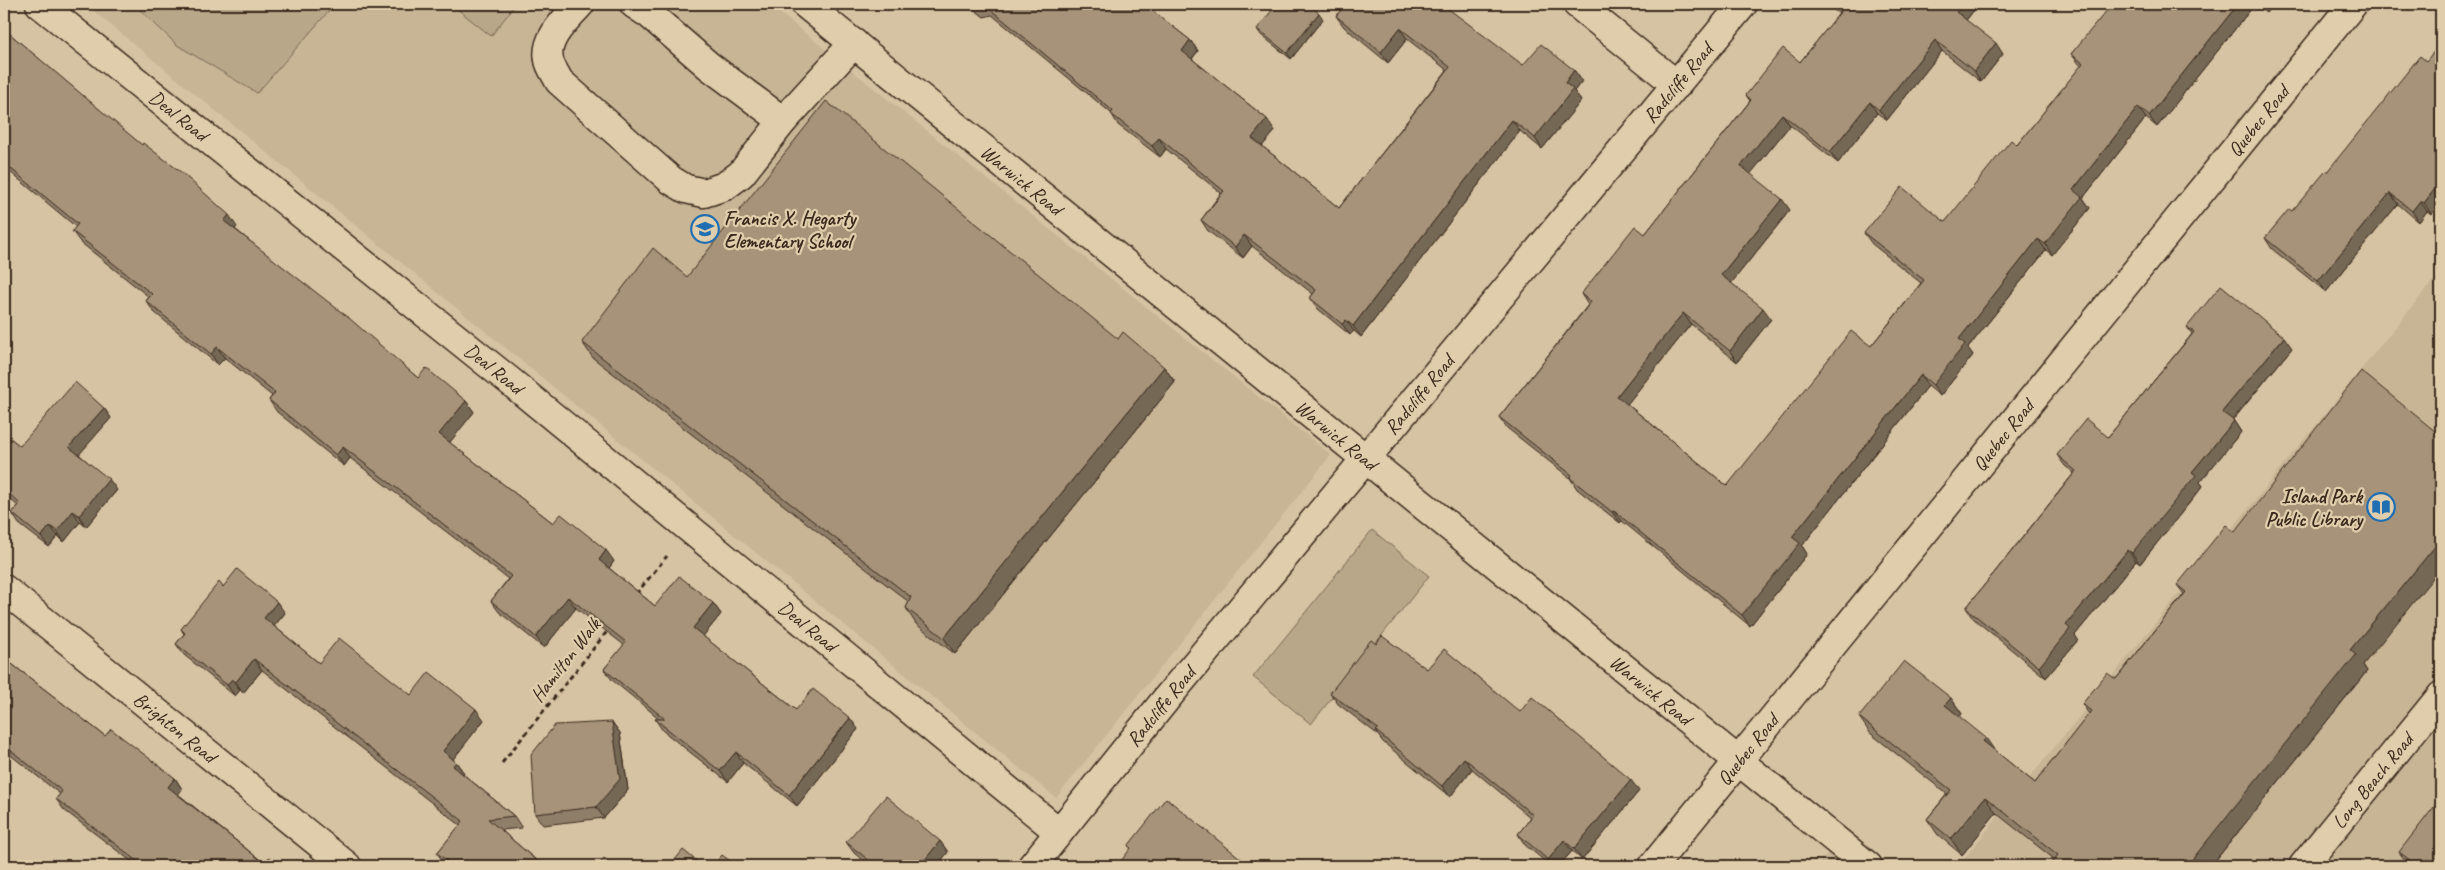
<svg xmlns="http://www.w3.org/2000/svg" width="2445" height="870" font-family="Caveat,sans-serif">
<style>
.built{fill:#c8b596}
.green{fill:#b9a78a;stroke:#7a6854}
.lines{fill:none;stroke-linecap:round;stroke-linejoin:round}
.minor-casing{stroke:#3b2a1e;stroke-width:31}
.major-casing{stroke:#3b2a1e;stroke-width:31}
.path{stroke:#3b2a1e;stroke-width:3;stroke-dasharray:5 4;stroke-linecap:butt}
.minor{stroke:#e0cdab;stroke-width:28}
.major{stroke:#e0cdab;stroke-width:28}
.wall{fill:#8f7e68;stroke:#3b2a1e}
.shaded-wall{fill:#746755;stroke:#3b2a1e}
.building{fill:#a69379;stroke:#3b2a1e}
.labels{text-anchor:middle;stroke-width:4.5;stroke-linejoin:round;paint-order:stroke}
.street-label{font-size:20px;fill:#3b2a1e;stroke:#e0cdab}
.poi-label{font-size:20px;font-weight:bold;fill:#3b2a1e;stroke:#e0cdab;text-anchor:start}
</style>
<rect width="100%" height="100%" fill="#d6c3a3"/>
<filter id="ink" filterUnits="userSpaceOnUse"><feTurbulence type="fractalNoise" baseFrequency=".02" numOctaves="2"/><feDisplacementMap in="SourceGraphic" scale="10" xChannelSelector="R" yChannelSelector="G"/><feConvolveMatrix kernelMatrix="1 2 1 2 8 2 1 2 1" color-interpolation-filters="sRGB"/></filter>
<g filter="url(#ink)">
<!-- built -->
<g class="built">
<polygon points="85,4 769,4 1331,455 1056,798"/>
<polygon points="2441,271 2441,866 1958,866"/>
<polygon points="1841,836 1878,866 1817,866"/>
</g>
<!-- green -->
<g class="green">
<polygon points="134,4 335,4 257,93 177,45"/>
<polygon points="451,4 516,4 491,36"/>
<polygon points="1372,530 1429,576 1311,724 1253,677"/>
</g>
<g class="lines">
<defs>
<g id="minor">
<path id="s1" d="M40 4 511 382 1059 832"/>
<path d="M580 4C567 19 544 38 549 60 550 67 556 74 559 81L671 180 686 189 704 193 725 186 741 174 783 121 854 43"/>
<polyline points="634,4 649,14 709,66 783,121"/>
<path id="s2" d="M805 4 1868 866"/>
<polyline points="1577,4 1677,85"/>
<path id="s3" d="M4 589 347 866"/>
<path id="s4" d="M1032 866 1167 698 1743 4"/>
<path id="s5" d="M1653 866 2353 4"/>
</g>
<g id="major">
<path id="s6" d="M2303 866 2441 696"/>
</g>
</defs>
<!-- minor casing -->
<use href="#minor" class="minor-casing"/>
<!-- major casing -->
<use href="#major" class="major-casing"/>
<!-- path -->
<g class="path">
<polyline points="636,594 667,556"/>
<polyline points="502,763 609,629"/>
</g>
<!-- minor -->
<use href="#minor" class="minor"/>
<!-- major -->
<use href="#major" class="major"/>
</g>
<!-- wall -->
<g class="wall">
<polygon points="967,4 1144,4 1190,40 1198,51 1192,59 1267,119 1275,131 1262,146 1339,208 1447,70 1407,39 1388,63 1344,27 1336,16 1346,4 1523,65 1574,70 1582,81 1574,91 1581,101 1542,149 1520,131 1361,337 1354,331 1350,335 1318,309 1310,298 1313,294 1252,246 1243,258 1208,231 1201,220 1221,193 1166,149 1160,157 1118,125 1111,113 992,15 984,17"/>
<polygon points="1829,4 1979,4 1966,20 2003,54 1981,82 1942,51 1887,120 1877,113 1838,163 1790,125 1750,174 1790,210 1731,283 1771,319 1737,362 1691,324 1627,404 1727,486 1871,346 1921,283 1872,244 1864,233 1945,222 2017,145 2081,66 2071,54 2116,4 2274,4 2266,13 2255,4 2157,127 2146,118 2083,198 2090,208 2052,255 2046,250 1968,348 1973,355 1940,396 1928,386 1802,546 1807,554 1750,626 1622,521 1620,523 1577,489 1570,478 1507,428 1499,417 1588,305 1581,294 1645,234 1750,101 1746,95 1800,62 1839,14 1834,10"/>
<polygon points="1323,19 1291,59 1261,35 1257,29"/>
<polygon points="4,29 237,227 235,229 418,378 466,401 474,412 449,442 553,523 614,561 609,568 655,606 713,603 721,614 703,636 796,710 858,729 797,806 743,763 728,782 663,731 655,719 660,719 612,680 604,669 624,645 576,608 544,648 499,612 491,601 508,579 350,458 344,466 277,412 269,400 272,396 225,358 218,365 154,312 146,301 149,297 80,242 72,231 76,227 4,167"/>
<polygon points="2426,61 2431,214 2427,211 2419,222 2398,204 2326,292 2272,249 2265,238 2292,211"/>
<polygon points="687,277 1118,339 1164,367 1175,382 955,654 916,624 906,608 909,602 593,358 582,342"/>
<polygon points="2187,327 2292,348 2233,420 2241,432 2200,482 2203,486 2140,564 2136,561 2075,635 2078,640 2046,678 1974,619 1966,608 2074,473 2065,466 2057,455 2108,437 2192,334"/>
<polygon points="104,408 111,418 79,454 117,490 86,527 80,522 64,542 58,536 49,547 19,524 12,513 18,506 4,494 4,433 20,446"/>
<polygon points="2235,532 2363,665 2367,671 2211,866 2049,866 2054,859 1996,813 1962,855 1938,835 1927,819 1947,794 1870,733 1859,717 1951,698 1962,714 1959,717 1995,751 2035,783 2089,714 2082,704 2116,679 2184,594 2177,585"/>
<polygon points="223,587 285,613 274,626 319,663 484,720 453,759 456,762 464,773 463,774 514,816 522,828 501,830 543,866 448,866 445,864 437,853 460,825 262,670 243,693 240,690 235,696 184,655 176,644 184,634 181,629"/>
<polygon points="1376,644 1427,669 1520,712 1639,791 1582,860 1572,851 1559,866 1551,866 1525,845 1518,834 1531,818 1472,769 1450,797 1383,742 1377,734 1338,704 1330,693"/>
<polygon points="4,658 105,736 175,778 182,789 178,794 264,863 280,866 136,865 64,810 56,799 60,794 4,750"/>
<polygon points="612,722 620,733 628,790 604,818 543,825 535,814"/>
<polygon points="940,841 948,852 937,866 870,866 854,853 846,842"/>
<polygon points="2399,852 2441,866 2412,866 2407,863"/>
</g>
<!-- shaded-wall -->
<g class="shaded-wall">
<polygon points="1963,4 1979,4 1964,23 1956,12"/>
<polygon points="2238,4 2255,4 2157,127 2149,116"/>
<polygon points="2260,4 2274,4 2266,13"/>
<polygon points="1319,13 1323,19 1291,59 1287,53"/>
<polygon points="1400,28 1407,39 1388,63 1381,52"/>
<polygon points="1190,40 1198,51 1189,62 1182,51"/>
<polygon points="1935,40 1942,51 1887,120 1879,110"/>
<polygon points="1996,43 2003,54 1981,82 1974,71"/>
<polygon points="1574,70 1582,81 1574,91 1581,101 1542,149 1535,138 1565,83"/>
<polygon points="1870,102 1877,113 1838,163 1830,152"/>
<polygon points="2138,107 2146,118 2083,198 2090,208 2052,255 2045,244 2073,190"/>
<polygon points="1782,114 1790,125 1748,177 1741,166"/>
<polygon points="1267,119 1275,131 1260,149 1252,138"/>
<polygon points="1512,120 1520,131 1361,337 1353,326"/>
<polygon points="1159,138 1166,149 1160,157 1152,146"/>
<polygon points="2441,181 2441,201 2431,214 2424,203"/>
<polygon points="2390,193 2398,204 2326,292 2318,281"/>
<polygon points="1782,199 1790,210 1729,286 1721,275"/>
<polygon points="2420,201 2427,211 2419,222 2412,211"/>
<polygon points="229,215 237,227 232,232 224,221"/>
<polygon points="1244,235 1252,246 1243,258 1235,247"/>
<polygon points="2038,239 2046,250 1968,348 1973,355 1940,396 1933,385 1959,339"/>
<polygon points="1763,308 1771,319 1737,362 1730,351"/>
<polygon points="1683,313 1691,324 1625,407 1617,396"/>
<polygon points="1346,320 1354,331 1350,335 1342,324"/>
<polygon points="2284,337 2292,348 2230,423 2222,412"/>
<polygon points="217,347 225,358 218,365 211,354"/>
<polygon points="1164,367 1175,382 955,654 944,638"/>
<polygon points="1921,375 1928,386 1802,546 1807,554 1750,626 1742,615 1792,537"/>
<polygon points="466,401 474,412 447,446 439,434"/>
<polygon points="104,408 111,418 77,457 69,447"/>
<polygon points="2234,421 2241,432 2200,482 2203,486 2140,564 2132,553 2192,472"/>
<polygon points="343,447 350,458 344,466 336,455"/>
<polygon points="2441,472 2441,484 2437,477"/>
<polygon points="109,479 117,490 86,527 79,516"/>
<polygon points="73,511 80,522 64,542 57,531"/>
<polygon points="1614,511 1622,521 1620,523 1612,512"/>
<polygon points="50,526 58,536 49,547 41,537"/>
<polygon points="2441,539 2441,568 2363,665 2367,671 2211,866 2187,866 2350,650"/>
<polygon points="606,550 614,561 607,571 599,560"/>
<polygon points="2128,550 2136,561 2075,635 2078,640 2046,678 2039,667 2066,625"/>
<polygon points="568,597 576,608 544,648 536,637"/>
<polygon points="277,602 285,613 272,629 264,618"/>
<polygon points="713,603 721,614 701,639 693,628"/>
<polygon points="254,659 262,670 243,693 236,682"/>
<polygon points="232,679 240,690 235,696 227,685"/>
<polygon points="1951,698 1962,714 1956,721 1945,705"/>
<polygon points="476,709 484,720 451,762 443,751"/>
<polygon points="850,718 858,729 797,806 789,795"/>
<polygon points="612,722 620,733 628,790 604,818 596,807"/>
<polygon points="1986,738 1997,754 1983,741"/>
<polygon points="736,752 743,763 728,782 720,771"/>
<polygon points="1464,758 1472,769 1450,797 1442,786"/>
<polygon points="456,762 464,773 461,777 453,766"/>
<polygon points="175,778 182,789 176,798 168,787"/>
<polygon points="1631,780 1639,791 1582,860 1574,849"/>
<polygon points="1985,797 1996,813 1962,855 1951,839"/>
<polygon points="1564,840 1572,851 1559,866 1553,866 1548,860"/>
<polygon points="940,841 948,852 937,866 920,866"/>
</g>
<!-- building -->
<g class="building">
<polygon points="973,4 1144,4 1190,40 1182,51 1267,119 1252,138 1339,208 1450,67 1400,28 1381,52 1336,16 1346,4 1442,4 1523,65 1541,44 1574,70 1565,83 1573,89 1535,138 1512,120 1353,326 1346,320 1342,324 1310,298 1316,290 1244,235 1235,247 1201,220 1224,191 1159,138 1152,146 1111,114 1113,111 984,4 976,6"/>
<polygon points="1277,4 1308,4 1319,13 1287,53 1257,29"/>
<polygon points="1832,4 1963,4 1956,12 1996,43 1974,71 1935,40 1879,110 1870,102 1830,152 1782,114 1741,166 1782,199 1721,275 1763,308 1730,351 1683,313 1617,396 1727,486 1851,331 1871,346 1924,280 1864,233 1902,187 1945,222 2011,140 2017,145 2083,63 2071,54 2112,4 2238,4 2149,116 2138,107 2073,190 2082,197 2045,244 2038,239 1959,339 1965,344 1933,385 1921,375 1792,537 1800,543 1742,615 1614,511 1612,512 1570,478 1572,475 1499,417 1591,302 1581,294 1635,226 1645,234 1751,100 1746,95 1783,48 1800,62 1841,11"/>
<polygon points="4,29 142,145 143,143 181,172 229,215 224,221 349,318 418,378 426,368 466,401 439,434 553,523 561,514 606,550 599,560 655,606 679,576 713,603 693,628 796,710 813,689 850,718 789,795 736,752 720,771 655,719 665,719 604,669 626,642 568,597 536,637 491,601 511,576 343,447 336,455 269,400 275,393 217,347 211,354 146,301 152,294 72,231 78,224 4,163"/>
<polygon points="2441,43 2441,181 2424,203 2420,201 2412,211 2390,193 2318,281 2265,238 2289,209 2292,211 2325,172 2326,173 2420,56 2426,61"/>
<polygon points="826,101 1118,339 1123,332 1164,367 944,638 906,608 911,597 582,342 653,248 687,277"/>
<polygon points="2221,285 2284,337 2222,412 2234,421 2192,472 2196,475 2132,553 2128,550 2066,625 2070,629 2039,667 1966,608 2076,471 2057,455 2086,419 2108,437 2194,332 2187,327"/>
<polygon points="2361,371 2441,436 2441,472 2437,477 2441,481 2441,539 2350,650 2356,655 2187,866 2049,866 2058,855 1985,797 1951,839 1927,819 1951,790 1859,717 1904,661 1951,698 1945,705 1986,738 1983,741 2035,783 2091,711 2082,704 2107,673 2116,679 2186,592 2177,585 2226,525 2235,532"/>
<polygon points="75,382 104,408 69,447 109,479 79,516 73,511 57,531 50,526 41,537 12,513 20,504 4,489 4,433 20,446"/>
<polygon points="237,569 277,602 264,618 319,663 339,638 411,695 429,672 476,709 443,751 456,762 453,766 514,816 488,819 543,866 454,866 437,853 463,821 254,659 236,682 232,679 227,685 176,644 185,633 181,629 219,582 223,587"/>
<polygon points="1382,636 1427,669 1444,649 1520,712 1532,697 1631,780 1574,849 1564,840 1548,860 1518,834 1533,815 1464,758 1442,786 1376,731 1378,729 1330,693 1371,640 1376,644"/>
<polygon points="4,658 105,736 111,729 175,778 168,787 264,863 269,857 280,866 135,866 139,862 56,799 62,791 4,745"/>
<polygon points="612,722 620,779 596,807 535,814 531,755 555,725"/>
<polygon points="886,796 940,841 920,866 876,866 846,842"/>
<polygon points="1166,798 1250,866 1117,866 1131,848 1128,846"/>
<polygon points="2441,798 2441,866 2418,866 2399,852"/>
<polygon points="683,850 703,866 670,866"/>
<polygon points="722,855 737,866 713,866"/>
<polygon points="604,858 614,866 598,866"/>
<polygon points="1725,860 1733,866 1720,866"/>
</g>
</g>
<!-- icons -->
<defs>
<symbol id="school-ring" viewBox="-11 -11 22 22"><circle r="9.5" fill="#e0cdab" stroke="#1f6fb2" stroke-width="1.5"/><path d="M0-5L7-2L0 1L-7-2ZM-4 1L0 2.5L4 1V4Q0 6-4 4Z" fill="#1f6fb2"/></symbol>
<symbol id="library-ring" viewBox="-11 -11 22 22"><circle r="9.5" fill="#e0cdab" stroke="#1f6fb2" stroke-width="1.5"/><path d="M-6-4Q-3-5.5-.7-3.5V5Q-3 3-6 4ZM6-4Q3-5.5 .7-3.5V5Q3 3 6 4Z" fill="#1f6fb2"/></symbol>
</defs>
<g fill-rule="evenodd">
<use href="#school-ring" x="689" y="213" width="32" height="32"/>
<use href="#library-ring" x="2365" y="491" width="32" height="32"/>
</g>
<g class="labels">
<!-- street labels -->
<g class="street-label">
<text dy="7" stroke="none"><textPath href="#s4" startOffset="1015">Radcliffe Road</textPath></text>
<text dy="7" stroke="none"><textPath href="#s1" startOffset="178">Deal Road</textPath></text>
<text dy="7" stroke="none"><textPath href="#s5" startOffset="960">Quebec Road</textPath></text>
<text dy="7" stroke="none"><textPath href="#s2" startOffset="279">Warwick Road</textPath></text>
<text dy="7" stroke="none"><textPath href="#s1" startOffset="582">Deal Road</textPath></text>
<text dy="7" stroke="none"><textPath href="#s4" startOffset="610">Radcliffe Road</textPath></text>
<text dy="7" stroke="none"><textPath href="#s2" startOffset="684">Warwick Road</textPath></text>
<text dy="7" stroke="none"><textPath href="#s5" startOffset="555">Quebec Road</textPath></text>
<text dy="7" stroke="none"><textPath href="#s1" startOffset="988">Deal Road</textPath></text>
<text transform="translate(565 660) rotate(-52)" y="7">Hamilton Walk</text>
<text dy="7" stroke="none"><textPath href="#s2" startOffset="1089">Warwick Road</textPath></text>
<text dy="7" stroke="none"><textPath href="#s4" startOffset="205">Radcliffe Road</textPath></text>
<text dy="7" stroke="none"><textPath href="#s3" startOffset="220">Brighton Road</textPath></text>
<text dy="7" stroke="none"><textPath href="#s5" startOffset="150">Quebec Road</textPath></text>
<text dy="7" stroke="none"><textPath href="#s6" startOffset="110">Long Beach Road</textPath></text>
</g>
<!-- poi labels -->
<g class="poi-label">
<text x="724" y="225">Francis X. Hegarty<tspan x="724" dy="23">Elementary School</tspan></text>
<text x="2362" y="503" text-anchor="end">Island Park<tspan x="2362" dy="23">Public Library</tspan></text>
</g>
</g>
<!-- margin -->
<rect width="2445" height="870" fill="none" stroke="#e0cdab" stroke-width="20"/>
<rect x="10" y="10" width="2425" height="850" fill="none" stroke="#3b2a1e" stroke-width="2" filter="url(#ink)"/>
</svg>
